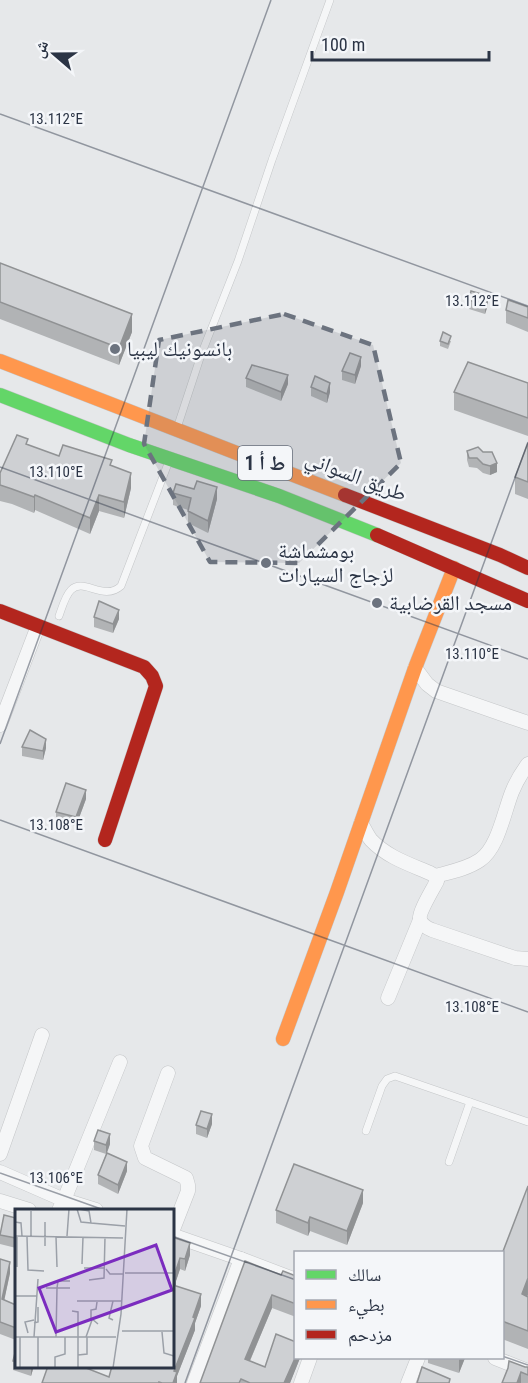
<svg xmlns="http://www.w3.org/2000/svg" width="528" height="1383" font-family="'Roboto Condensed','Noto Naskh Arabic',sans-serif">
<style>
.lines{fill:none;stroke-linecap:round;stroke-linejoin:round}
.lane-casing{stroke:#c4c6c8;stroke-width:8}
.street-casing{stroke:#c4c6c8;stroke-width:15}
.fast-casing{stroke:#c4c6c8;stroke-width:15}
.slow-casing{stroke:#c4c6c8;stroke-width:15}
.jam-casing{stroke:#c4c6c8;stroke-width:15}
.lane{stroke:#f5f6f7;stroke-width:7}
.street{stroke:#f5f6f7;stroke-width:14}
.fast{stroke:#63d668;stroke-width:14}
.slow{stroke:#ff974d;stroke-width:14}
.jam{stroke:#b3261e;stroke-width:14}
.wall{fill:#b1b3b5}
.shaded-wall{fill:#909294}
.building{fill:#ced0d3;stroke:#909294;stroke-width:1.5}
.marked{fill:#6c737f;fill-opacity:0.2;stroke:#6c737f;stroke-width:4.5;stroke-dasharray:12 8;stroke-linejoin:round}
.ticks{fill:none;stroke:#2b3445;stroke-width:1.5;stroke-opacity:0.45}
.poi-dot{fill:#6c737f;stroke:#f4f6f9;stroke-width:2}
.labels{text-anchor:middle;stroke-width:5;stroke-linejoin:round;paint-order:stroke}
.shield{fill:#f4f6f9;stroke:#676e7b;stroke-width:1.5}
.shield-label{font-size:20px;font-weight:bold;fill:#2b3445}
.poi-label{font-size:21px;fill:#2b3445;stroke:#f4f6f9;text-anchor:start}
.street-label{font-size:21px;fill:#2b3445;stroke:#f4f6f9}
.inset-road{fill:none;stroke:#9ba0a8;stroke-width:1.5}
.view{fill:#7b2cbf;fill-opacity:0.15;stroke:#7b2cbf;stroke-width:3}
.inset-edge{fill:none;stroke:#2b3445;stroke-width:3}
.ticks-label{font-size:15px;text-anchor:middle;fill:#2b3445;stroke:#f4f6f9;stroke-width:5;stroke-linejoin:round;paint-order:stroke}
</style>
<rect width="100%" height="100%" fill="#e6e8ea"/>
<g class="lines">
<defs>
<g id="lane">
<polyline points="178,425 201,355 238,261 272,160 330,0"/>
<path d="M59 616C62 608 65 596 71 590 84 577 103 602 121 586L169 461"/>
<polyline points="366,1131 382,1086 387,1079 395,1076 528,1122"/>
<polyline points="449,1162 470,1102"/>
</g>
<g id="street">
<polyline points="415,668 427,684 436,691 528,723"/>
<polyline points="0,725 38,626"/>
<path d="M361 823C364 828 367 835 371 840 387 857 409 864 430 873L435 876 437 881C433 889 418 913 420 920 422 925 427 928 432 930L515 958 528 959"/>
<path d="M435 876C450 872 467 869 480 860 498 848 504 812 512 792 516 782 522 772 528 764"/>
<polyline points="388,998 420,920"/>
<polyline points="168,1073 141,1146 145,1158 186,1178 188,1185 188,1191 172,1232"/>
<polyline points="0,1154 42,1035"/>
<polyline points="0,1172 64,1200 120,1062"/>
<polyline points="0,1201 29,1210"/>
<polyline points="59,1210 64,1200 96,1210"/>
<polyline points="172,1235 241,1259 296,1280"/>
<polyline points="495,1358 528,1371"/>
<polyline points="194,1383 241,1259"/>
<polyline points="301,1383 310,1358"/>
<polyline points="408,1383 418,1358"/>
</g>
<polyline id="fast" points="0,395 129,445 279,496 377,535"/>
<g id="slow">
<polyline points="0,361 345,495"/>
<polyline points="283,1039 337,892 415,668 454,568"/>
</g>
<g id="jam">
<polyline points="345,495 500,555 528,568"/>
<polyline points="377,535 528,601"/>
<polyline points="0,611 144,667 152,676 156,686 105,840"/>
</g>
</defs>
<!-- lane casing -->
<use href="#lane" class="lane-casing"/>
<!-- street casing -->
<use href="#street" class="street-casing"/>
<!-- fast casing -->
<use href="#fast" class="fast-casing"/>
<!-- slow casing -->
<use href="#slow" class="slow-casing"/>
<!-- jam casing -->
<use href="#jam" class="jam-casing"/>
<!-- lane -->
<use href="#lane" class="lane"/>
<!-- street -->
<use href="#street" class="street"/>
<!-- fast -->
<use href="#fast" class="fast"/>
<!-- slow -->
<use href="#slow" class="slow"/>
<!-- jam -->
<use href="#jam" class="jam"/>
</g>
<!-- wall -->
<g class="wall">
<polygon points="0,263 132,332 119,365 0,319"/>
<polygon points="469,300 488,305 485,314 469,309"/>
<polygon points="528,307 528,332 506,323 506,310"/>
<polygon points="440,341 451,341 448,349 440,346"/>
<polygon points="361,366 355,384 342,380 342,371"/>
<polygon points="246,378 288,384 281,401 246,387"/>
<polygon points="528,383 528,436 454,410 454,392"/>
<polygon points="311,387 330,392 327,403 311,396"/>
<polygon points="528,443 528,499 515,494 515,477"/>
<polygon points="28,445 59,456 112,466 131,488 124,518 99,511 90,534 35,510 34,513 12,504 0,501 0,473"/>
<polygon points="478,447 497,472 490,475 483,473 477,468 469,467 467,460 467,451"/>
<polygon points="173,493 217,499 208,533 188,523 188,510 173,505"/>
<polygon points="94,617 119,619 113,633 94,627"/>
<polygon points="22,747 46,748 43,760 22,756"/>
<polygon points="86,799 76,826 56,821 56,812"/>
<polygon points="212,1124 207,1138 196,1134 196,1125"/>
<polygon points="94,1141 110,1144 107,1153 127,1171 118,1194 98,1184 98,1175 106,1154 94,1150"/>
<polygon points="363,1203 347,1245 310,1231 308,1236 276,1223 276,1210"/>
<polygon points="16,1218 16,1248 0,1244 0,1233"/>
<polygon points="172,1237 190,1255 185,1271 180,1269 176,1281 176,1286 201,1306 195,1323 195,1330 177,1376 177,1383 42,1383 48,1366 91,1366 90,1370 109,1377 172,1366"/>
<polygon points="502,1254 528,1297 528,1349 502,1339"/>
<polygon points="0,1259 10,1273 4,1300 16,1305 16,1340 0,1334"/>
<polygon points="281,1275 296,1276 296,1317 272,1308 250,1361 265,1367 296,1358 300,1358 290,1383 200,1383"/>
<polygon points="16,1349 16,1366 34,1366 31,1376 13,1370 13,1361"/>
<polygon points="428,1358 465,1358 459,1373 428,1363"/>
<polygon points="525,1367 528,1367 528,1383 502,1383"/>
</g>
<!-- shaded-wall -->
<g class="shaded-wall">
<polygon points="488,296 488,305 485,314 485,305"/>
<polygon points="132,314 132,332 119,365 119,348"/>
<polygon points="361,357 361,366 355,384 355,375"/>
<polygon points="288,375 288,384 281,401 281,392"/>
<polygon points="330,383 330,392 327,403 327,394"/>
<polygon points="497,463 497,472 490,475 490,466"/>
<polygon points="131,473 131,488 124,518 124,502"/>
<polygon points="217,487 217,499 208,533 208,521"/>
<polygon points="35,495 35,510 34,513 34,497"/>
<polygon points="99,495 99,511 90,534 90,518"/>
<polygon points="119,610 119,619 113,633 113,624"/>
<polygon points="46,739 46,748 43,760 43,751"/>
<polygon points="86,790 86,799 76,826 76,817"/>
<polygon points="212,1114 212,1124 207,1138 207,1129"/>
<polygon points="110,1134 110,1144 106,1155 106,1145"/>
<polygon points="127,1162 127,1171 118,1194 118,1185"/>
<polygon points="363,1190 363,1203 347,1245 347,1231"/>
<polygon points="310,1217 310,1231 308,1236 308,1223"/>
<polygon points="190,1243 190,1255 185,1271 185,1259"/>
<polygon points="180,1258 180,1269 176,1281 176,1288 173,1297 174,1276"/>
<polygon points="10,1262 10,1273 2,1311 2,1299"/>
<polygon points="528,1278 528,1295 522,1312 522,1294"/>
<polygon points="201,1294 201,1306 195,1323 195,1330 177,1376 177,1383 173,1383 174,1371"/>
<polygon points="272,1295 272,1308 245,1372 245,1359"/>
<polygon points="296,1356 296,1358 300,1358 290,1383 284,1383"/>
<polygon points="460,1358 465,1358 459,1373 459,1360"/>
<polygon points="31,1366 34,1366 31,1376"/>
<polygon points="521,1372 521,1383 517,1383"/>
</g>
<!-- building -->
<g class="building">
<polygon points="0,263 132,314 119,348 0,302"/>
<polygon points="471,291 488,296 485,305 469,300"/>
<polygon points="508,300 528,307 528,318 506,310"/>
<polygon points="443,332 451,336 448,344 440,341"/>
<polygon points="350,353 361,357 355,375 342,371"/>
<polygon points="468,362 528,383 528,418 454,392"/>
<polygon points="252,365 288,375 281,392 246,378"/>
<polygon points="315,376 330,383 327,394 311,387"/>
<polygon points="17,435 28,439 26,444 59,456 63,445 112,460 110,465 131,473 124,502 99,495 90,518 35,495 34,497 12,489 0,485 0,473"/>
<polygon points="528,443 528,482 515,477"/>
<polygon points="478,447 483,452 492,452 497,463 490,466 483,464 477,458 469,458 467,451"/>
<polygon points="197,481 217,487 208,521 188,511 191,498 173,493 176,484 194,489"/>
<polygon points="99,601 119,610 113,624 94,617"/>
<polygon points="30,730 46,739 43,751 22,747"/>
<polygon points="66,783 86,790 76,817 56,812"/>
<polygon points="201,1111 212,1114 207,1129 196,1125"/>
<polygon points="98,1130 110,1134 106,1145 94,1141"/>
<polygon points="107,1153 127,1162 118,1185 98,1175"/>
<polygon points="294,1164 363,1190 347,1231 310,1217 308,1223 276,1210"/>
<polygon points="528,1186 528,1278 522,1294 528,1297 528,1331 502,1321 502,1254"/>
<polygon points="4,1215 16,1218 16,1238 0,1235"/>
<polygon points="172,1237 190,1243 185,1259 180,1258 174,1276 176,1277 173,1285 201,1294 193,1317 195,1318 174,1371 177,1372 173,1383 162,1383 159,1382 159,1383 42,1383 48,1366 86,1366 86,1368 109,1377 112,1366 172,1366"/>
<polygon points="0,1259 10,1262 2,1299 16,1305 16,1328 0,1322"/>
<polygon points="245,1261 281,1275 283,1271 296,1276 296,1304 272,1295 245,1359 265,1367 276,1334 296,1342 296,1356 284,1383 250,1383 241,1379 239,1383 200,1383"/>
<polygon points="16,1349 16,1362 13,1361"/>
<polygon points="509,1361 525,1367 528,1367 528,1375 521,1372 517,1383 502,1383 508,1368"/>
<polygon points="422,1367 450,1379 449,1383 417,1383"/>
</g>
<!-- marked area -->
<path class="marked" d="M284 314 373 345 401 463 299 563 210 562 144 444 159 340Z"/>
<!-- ticks -->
<path class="ticks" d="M0 114 528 306M0 467 528 659M0 744 271 0M0 820 528 1012M0 1173 104 1210M172 1236 296 1280M502 1356 528 1365M185 1383 528 442"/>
<!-- markers -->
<g class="poi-dot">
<circle cx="115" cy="349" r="6"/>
<circle cx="266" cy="563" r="6"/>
<circle cx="377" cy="603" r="6"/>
</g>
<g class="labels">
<!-- shield labels -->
<rect class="shield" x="238" y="446" width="54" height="34" rx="4.5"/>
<g class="shield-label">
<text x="265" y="470">ط أ 1</text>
</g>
<!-- poi labels -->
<g class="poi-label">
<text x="127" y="356">بانسونيك ليبيا</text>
<text x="278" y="558">بومشماشة<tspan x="278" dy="24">لزجاج السيارات</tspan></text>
<text x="389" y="610">مسجد القرضابية</text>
</g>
<!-- street labels -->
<g class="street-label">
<text transform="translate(356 476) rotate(21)" y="7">طريق السواني</text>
</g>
</g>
<!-- overview -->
<g transform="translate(15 1209)">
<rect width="159" height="159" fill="#e6e8ea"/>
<path class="inset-road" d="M62 0 66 13 76 14M64 0 74 2 76 14 110 17M16 2V27M0 13 6 14 7 27M0 27 108 29M52 27 54 0M12 28 13 61 29 62M41 28 42 58M30 37V13M67 55 68 28M2 58V28M69 59H90M91 60 95 65H108M110 64H159M74 71 89 69 90 28M55 72H43L42 79H55M31 79H42L41 128M0 87H22M62 92H106M98 92 94 109 98 111M82 93 81 100 76 101V109L83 115M57 102 63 103V128M19 114 23 113V98M107 122H159M147 123 149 144 159 147M13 124 10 113 19 111M0 128H101M19 128 23 70M71 128 77 111M63 146 72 145V128M5 159V128M23 159V128M40 159V148L50 145V128M63 159V128M98 159 106 105 112 0"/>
<path class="view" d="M141 36 157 81 41 123 24 79Z"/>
<rect width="159" height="159" class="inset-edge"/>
</g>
<g class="ticks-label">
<text x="56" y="124">13.112°E</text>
<text x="472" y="306">13.112°E</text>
<text x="56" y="477">13.110°E</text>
<text x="472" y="659">13.110°E</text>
<text x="56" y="830">13.108°E</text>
<text x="472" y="1012">13.108°E</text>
<text x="56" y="1183">13.106°E</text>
</g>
<!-- legend -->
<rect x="294" y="1251" width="210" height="108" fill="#f4f6f9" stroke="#a4a8b1" stroke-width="1.5"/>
<rect x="306" y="1270" width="30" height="9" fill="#63d668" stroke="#a4a8b1" stroke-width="1.5"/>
<text x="348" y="1281" font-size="18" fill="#2b3445">سالك</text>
<rect x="306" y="1300" width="30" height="9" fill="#ff974d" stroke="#a4a8b1" stroke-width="1.5"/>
<text x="348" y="1311" font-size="18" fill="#2b3445">بطيء</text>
<rect x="306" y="1330" width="30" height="9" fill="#b3261e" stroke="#a4a8b1" stroke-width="1.5"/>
<text x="348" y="1341" font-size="18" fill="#2b3445">مزدحم</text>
<!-- north arrow -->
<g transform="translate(54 54) rotate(290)" stroke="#f4f6f9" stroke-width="4.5" paint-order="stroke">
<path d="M0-4.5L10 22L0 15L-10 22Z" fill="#2b3445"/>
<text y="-9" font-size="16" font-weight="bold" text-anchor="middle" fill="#2b3445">ش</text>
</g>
<!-- scale -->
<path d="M312 51v9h177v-9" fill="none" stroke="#2b3445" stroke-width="3"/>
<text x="321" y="51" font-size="18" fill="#2b3445" stroke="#f4f6f9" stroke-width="4.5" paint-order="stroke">100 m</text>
</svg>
